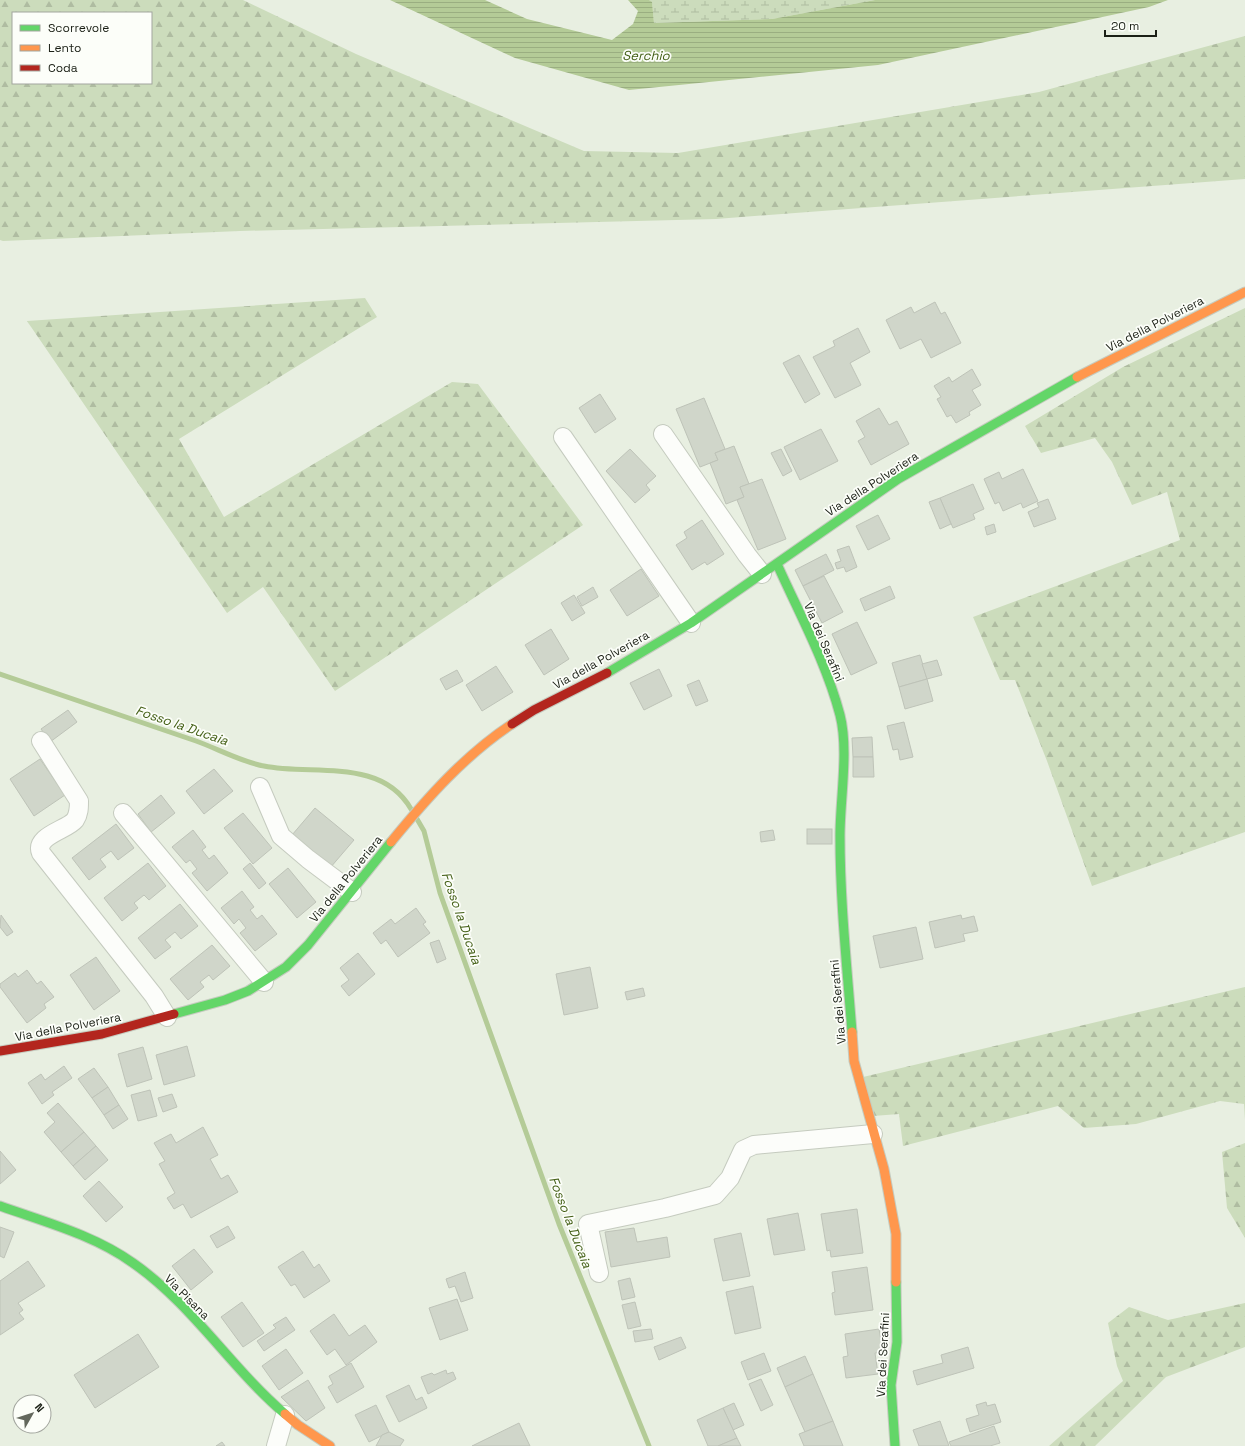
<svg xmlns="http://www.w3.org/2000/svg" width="1245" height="1446" font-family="'Space Grotesk',sans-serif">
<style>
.forest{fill:url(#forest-firs);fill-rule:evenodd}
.wetland{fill:url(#wetland-marsh)}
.water{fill:url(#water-rules)}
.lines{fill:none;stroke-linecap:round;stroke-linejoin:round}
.stream{stroke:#b4cb97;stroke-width:5}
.building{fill:#d0d6ca;stroke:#bec3b8}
.street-casing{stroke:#c5cbbf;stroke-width:20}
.fast-casing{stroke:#c5cbbf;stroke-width:11}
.slow-casing{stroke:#c5cbbf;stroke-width:11}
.jam-casing{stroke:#c5cbbf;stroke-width:11}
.street{stroke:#fcfdfa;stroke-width:18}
.fast{stroke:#63d668;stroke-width:9}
.slow{stroke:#ff974d;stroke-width:9}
.jam{stroke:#b3261e;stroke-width:9}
.labels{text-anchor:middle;stroke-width:3.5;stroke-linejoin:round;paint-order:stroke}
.street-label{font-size:12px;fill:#1b2016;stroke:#fcfef9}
.water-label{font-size:13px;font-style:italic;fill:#446017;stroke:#fcfef9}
</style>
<defs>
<pattern id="forest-firs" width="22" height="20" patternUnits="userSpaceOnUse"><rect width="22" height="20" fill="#ccdcbc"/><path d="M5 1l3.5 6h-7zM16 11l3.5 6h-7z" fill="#afbca1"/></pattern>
<pattern id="wetland-marsh" width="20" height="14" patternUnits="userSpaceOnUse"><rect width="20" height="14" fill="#ccdcbc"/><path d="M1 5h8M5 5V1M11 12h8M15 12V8" fill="none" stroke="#afbca1"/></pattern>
<pattern id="water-rules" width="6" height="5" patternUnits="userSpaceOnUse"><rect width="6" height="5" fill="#b4cb97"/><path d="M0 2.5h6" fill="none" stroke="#9aae81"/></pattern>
</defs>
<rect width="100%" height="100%" fill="#e8efe1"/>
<!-- forest -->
<g class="forest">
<path d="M0 0H243L356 54 584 151 678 153 1039 92 1245 36V179L716 219 240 231 3 241 0 240ZM13 13H151V83H13Z"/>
<polygon points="365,298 377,317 179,439 224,517 452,382 478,384 583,525 335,691 263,587 227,613 27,321"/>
<polygon points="1245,308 1245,832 1092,886 1047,761 1015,680 1000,680 973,617 1180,540 1167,492 1132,505 1112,462 1095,438 1041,453 1025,426 1123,367"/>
<polygon points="1245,987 1245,1120 1244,1104 1220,1101 1136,1124 1084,1128 1058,1106 903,1146 899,1114 873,1116 863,1077"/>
<polygon points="1245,1143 1245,1238 1227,1208 1222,1152"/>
<polygon points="1245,1303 1245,1347 1166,1377 1095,1446 1049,1446 1123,1381 1117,1366 1108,1323 1129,1307 1168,1320"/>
</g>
<!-- wetland -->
<polygon class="wetland" points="649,0 875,0 772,19 654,23 652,3"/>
<!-- water -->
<polygon class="water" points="390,0 485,0 527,19 612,40 633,24 638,11 628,0 649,0 652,2 654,23 772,19 875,0 1168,0 1149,7 878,65 629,90 515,58"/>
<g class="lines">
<!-- stream -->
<g class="stream">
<path d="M0 674C65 696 130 719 196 741 216 748 244 763 264 766 313 776 381 757 411 809"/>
<polyline points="417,819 424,831 440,893 559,1224 649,1446"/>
</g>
</g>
<!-- building -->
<g class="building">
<polygon points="935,302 941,314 945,312 961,343 931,358 921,339 900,349 886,320 911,307 914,313"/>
<polygon points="858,328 870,352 850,363 861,385 835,398 813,357 835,346 833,341"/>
<polygon points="799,355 820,394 805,403 783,363"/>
<polygon points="972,369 981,385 972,390 981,405 969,412 970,415 956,423 951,415 947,417 937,399 941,397 934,386 949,377 952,382"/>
<polygon points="600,394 616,419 595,433 579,408"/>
<polygon points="704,398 725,449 715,453 718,460 700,467 676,409"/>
<polygon points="879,408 889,425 897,421 909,444 871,465 858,441 865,437 856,421"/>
<polygon points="821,429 838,461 800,480 784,447"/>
<polygon points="734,446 749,484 740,487 744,497 726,504 710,463 718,460 715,453"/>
<polygon points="630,449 656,476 646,485 650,490 635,503 606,471"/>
<polygon points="781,449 792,471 783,476 771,453"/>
<polygon points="1023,469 1038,501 1023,508 1021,503 1003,511 999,502 995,504 984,479 999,472 1002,479"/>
<polygon points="762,479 786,539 758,550 737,500 744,497 740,487"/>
<polygon points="973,484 984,509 973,514 975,519 953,528 940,498"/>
<polygon points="940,498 951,524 940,529 929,502"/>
<polygon points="1048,499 1056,519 1034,527 1028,512 1039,507 1037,503"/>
<polygon points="878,515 890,539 868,550 856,526"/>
<polygon points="702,520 724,554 707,565 705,562 692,570 676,545 687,538 684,532"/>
<polygon points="994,524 996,532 987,535 985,527"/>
<polygon points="849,546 857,567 846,572 844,567 837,569 835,563 841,561 837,550"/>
<polygon points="826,554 834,570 803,586 795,570"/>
<polygon points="641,569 659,596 627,616 610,590"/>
<polygon points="824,576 843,612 822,623 803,586"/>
<polygon points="890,586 895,598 865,611 860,599"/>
<polygon points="593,587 598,597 582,606 577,597"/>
<polygon points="574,595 585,613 572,621 561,603"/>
<polygon points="857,622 877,663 851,675 832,634"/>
<polygon points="551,629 569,659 544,675 525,645"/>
<polygon points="920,655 927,679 899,687 892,663"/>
<polygon points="937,660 942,675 927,679 922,664"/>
<polygon points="496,666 513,692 482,711 466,685"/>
<polygon points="659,669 672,696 644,710 630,683"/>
<polygon points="457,670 463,681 446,690 440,679"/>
<polygon points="927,679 933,701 905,709 899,687"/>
<polygon points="699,680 708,701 696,706 687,685"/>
<polygon points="68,710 77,722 50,742 41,729"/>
<polygon points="904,722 913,757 900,760 898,749 893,750 887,726"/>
<polygon points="872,737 873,757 853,757 852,738"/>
<polygon points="853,757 873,757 874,777 853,777"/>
<polygon points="40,759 65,795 34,816 10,779"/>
<polygon points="214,769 233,791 204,814 186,791"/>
<polygon points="161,795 175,813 151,832 138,814"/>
<polygon points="315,808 354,840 330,868 292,835"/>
<polygon points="243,813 272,848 253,864 224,828"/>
<polygon points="116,824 134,848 118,860 111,851 100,859 106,867 89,880 72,858"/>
<rect x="807" y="829" width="25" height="15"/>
<polygon points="193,830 206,847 202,850 209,859 214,855 228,873 207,891 192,873 197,869 190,860 186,863 172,847"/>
<polygon points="773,830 775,840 761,842 760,832"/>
<polygon points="148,863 166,886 149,900 144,895 134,903 138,908 122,921 104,898"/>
<polygon points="250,863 266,883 259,889 243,869"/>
<polygon points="288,868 316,902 297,918 269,884"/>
<polygon points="242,891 254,907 250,910 257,919 262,915 277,934 255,951 240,933 246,928 239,919 234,924 221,908"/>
<polygon points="180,904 198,926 181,939 175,932 165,940 171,947 155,959 138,938"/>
<polygon points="416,908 426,922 423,924 430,933 398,957 386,940 381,944 373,933 391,919 395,924"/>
<polygon points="1,915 13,932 7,936 0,927"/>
<polygon points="961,915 962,919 974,916 978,931 963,934 965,941 935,948 929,922"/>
<polygon points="916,927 923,959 880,968 873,936"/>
<polygon points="439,940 446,959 437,963 430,943"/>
<polygon points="212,945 230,966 213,980 209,975 200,982 204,987 188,1000 170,979"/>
<polygon points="358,953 375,974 349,996 341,986 349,980 340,968"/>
<polygon points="96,957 120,991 94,1010 70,975"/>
<polygon points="590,967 598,1008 564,1015 556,974"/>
<polygon points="27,970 37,984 41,981 54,997 44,1004 46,1008 27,1023 0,987 0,984 15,973 18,977"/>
<polygon points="643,988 645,996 627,1000 625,992"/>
<polygon points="187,1046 195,1076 164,1085 156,1055"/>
<polygon points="143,1047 152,1079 127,1087 118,1054"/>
<polygon points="64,1066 72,1078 52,1092 54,1095 42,1104 28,1083 41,1074 45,1080"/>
<polygon points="94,1068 108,1087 92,1098 78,1079"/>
<polygon points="108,1087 119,1105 104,1115 92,1098"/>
<polygon points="150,1090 157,1116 138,1121 131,1095"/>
<polygon points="172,1094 177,1107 163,1112 158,1098"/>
<polygon points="58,1103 84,1132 61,1152 44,1132 55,1122 47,1113"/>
<polygon points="119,1105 128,1119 113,1129 104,1115"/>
<polygon points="203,1127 218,1155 210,1159 221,1179 228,1175 238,1192 191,1218 183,1204 174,1209 167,1198 175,1193 159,1164 165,1161 154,1143 171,1134 176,1143"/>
<polygon points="84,1132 96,1146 73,1166 61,1152"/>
<polygon points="96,1146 108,1160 85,1180 73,1166"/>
<polygon points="0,1151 16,1170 0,1184"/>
<polygon points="99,1181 123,1207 106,1222 83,1196"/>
<polygon points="857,1209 863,1253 831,1257 830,1250 827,1251 821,1214"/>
<polygon points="798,1213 805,1250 774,1255 767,1219"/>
<polygon points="228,1226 235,1238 217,1248 210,1236"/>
<polygon points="0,1227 14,1232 4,1258 0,1256"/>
<polygon points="634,1228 637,1242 667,1237 670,1257 611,1267 605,1232"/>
<polygon points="741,1233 750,1276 723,1281 714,1239"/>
<polygon points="194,1249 213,1272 191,1290 172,1266"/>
<polygon points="303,1251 314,1268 319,1264 330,1281 304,1298 295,1284 291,1286 278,1267"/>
<polygon points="28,1261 45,1286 18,1303 23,1310 19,1313 24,1319 0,1335 0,1281"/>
<polygon points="867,1267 873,1310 835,1315 832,1293 835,1292 832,1272"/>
<polygon points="465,1272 473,1298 461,1302 455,1286 449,1288 446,1279"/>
<polygon points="630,1278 635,1297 622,1300 618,1281"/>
<polygon points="753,1286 761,1328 735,1334 726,1292"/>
<polygon points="457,1299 468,1330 440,1340 429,1308"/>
<polygon points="242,1302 264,1333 243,1347 221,1317"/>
<polygon points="635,1302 641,1326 628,1329 622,1305"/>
<polygon points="334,1314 349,1336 365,1325 377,1342 346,1365 335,1349 327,1355 310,1331"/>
<polygon points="286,1317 295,1330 264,1351 257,1341 276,1328 273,1325"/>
<polygon points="651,1329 653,1339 635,1342 633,1331"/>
<polygon points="879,1329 883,1352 875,1353 878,1374 846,1378 843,1357 848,1356 845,1334"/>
<polygon points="138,1334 159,1367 95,1408 74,1375"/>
<polygon points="681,1337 686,1348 659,1360 654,1347"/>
<polygon points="968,1347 974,1368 917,1385 913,1371 943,1363 941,1355"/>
<polygon points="286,1349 303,1373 279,1390 262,1366"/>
<polygon points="764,1353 771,1371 748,1380 741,1362"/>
<polygon points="805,1356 813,1374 785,1387 777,1368"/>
<polygon points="351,1363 364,1387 337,1403 328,1387 333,1384 329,1376"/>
<polygon points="446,1370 447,1374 453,1372 456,1379 428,1394 421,1377 432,1373 434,1375"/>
<polygon points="813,1374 833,1421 805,1432 785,1387"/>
<polygon points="761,1379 773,1405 761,1411 749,1384"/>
<polygon points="308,1380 325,1408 306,1421 281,1397"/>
<polygon points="409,1385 416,1400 422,1397 427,1408 399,1422 386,1396"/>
<polygon points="986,1402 987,1406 995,1404 1001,1422 970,1432 966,1419 979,1415 976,1405"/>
<polygon points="734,1403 744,1425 733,1430 723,1408"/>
<polygon points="376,1405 389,1432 369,1442 355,1415"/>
<polygon points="723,1408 737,1438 718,1446 708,1446 697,1420"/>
<polygon points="833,1421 843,1446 804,1446 799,1434"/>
<polygon points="940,1421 949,1446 919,1446 913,1430"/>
<polygon points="519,1423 530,1446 472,1446"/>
<polygon points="994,1426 1000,1443 990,1446 951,1446 949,1442"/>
<polygon points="389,1432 404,1440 400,1446 376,1446 382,1435"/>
<polygon points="737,1438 741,1446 718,1446"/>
<polygon points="222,1442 225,1446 216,1446"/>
</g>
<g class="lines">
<defs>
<g id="street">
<polyline points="663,434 747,555 762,574"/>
<polyline points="563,437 691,623"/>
<path d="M41 741 79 801C79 808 79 814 75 820 67 830 34 836 41 853L154 996 167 1017"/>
<polyline points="260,787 281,836 308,859 352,892"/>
<polyline points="123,813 264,982"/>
<polyline points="599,1273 588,1224 665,1208 715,1195 730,1178 743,1150 754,1145 873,1134"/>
<polyline points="276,1446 285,1415"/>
</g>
<g id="fast">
<path d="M777 564C799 613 826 662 840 715 849 750 840 799 840 836 840 901 847 967 852 1032"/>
<polyline points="607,673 691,623 898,479 1077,377"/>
<polyline points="174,1014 225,1000 248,991 286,967 308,945 391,842"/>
<path d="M0 1206C45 1222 94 1235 133 1263 192 1304 231 1368 285 1414"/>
<polyline points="895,1446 891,1385 897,1342 896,1282"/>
</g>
<g id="slow">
<polyline points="1077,377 1245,292"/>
<path d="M391 842C427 798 465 755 512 724"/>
<polyline points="852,1032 854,1061 884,1169 896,1234 896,1282"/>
<polyline points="285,1414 298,1425 330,1446"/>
</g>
<g id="jam">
<polyline points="512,724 534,710 607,673"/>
<polyline points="0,1051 102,1034 174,1014"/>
</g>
</defs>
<!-- street casing -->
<use href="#street" class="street-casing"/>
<!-- fast casing -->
<use href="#fast" class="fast-casing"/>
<!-- slow casing -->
<use href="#slow" class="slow-casing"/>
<!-- jam casing -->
<use href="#jam" class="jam-casing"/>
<!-- street -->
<use href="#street" class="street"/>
<!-- fast -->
<use href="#fast" class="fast"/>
<!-- slow -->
<use href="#slow" class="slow"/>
<!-- jam -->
<use href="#jam" class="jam"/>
</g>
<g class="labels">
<!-- street labels -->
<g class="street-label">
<text transform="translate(1155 324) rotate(-27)" y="4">Via della Polveriera</text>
<text transform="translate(872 484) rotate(-33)" y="4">Via della Polveriera</text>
<text transform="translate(824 642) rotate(67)" y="4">Via dei Serafini</text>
<text transform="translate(601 660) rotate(-29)" y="4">Via della Polveriera</text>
<text transform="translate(346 879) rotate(-51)" y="4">Via della Polveriera</text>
<text transform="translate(838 1002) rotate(-95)" y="4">Via dei Serafini</text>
<text transform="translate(68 1027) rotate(-11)" y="4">Via della Polveriera</text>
<text transform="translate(187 1297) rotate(45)" y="4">Via Pisana</text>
<text transform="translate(883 1355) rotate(-87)" y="4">Via dei Serafini</text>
</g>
<!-- water labels -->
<g class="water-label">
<text x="646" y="60">Serchio</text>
<text transform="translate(182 725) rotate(19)" y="5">Fosso la Ducaia</text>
<text transform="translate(462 918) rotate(71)" y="5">Fosso la Ducaia</text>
<text transform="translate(571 1222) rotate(69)" y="5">Fosso la Ducaia</text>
</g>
</g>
<!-- legend -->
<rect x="12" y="12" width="140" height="72" fill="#fcfef9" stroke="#a2a59e"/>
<rect x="20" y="25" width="20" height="6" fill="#63d668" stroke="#a2a59e"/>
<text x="48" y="32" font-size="12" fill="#1b2016">Scorrevole</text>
<rect x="20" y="45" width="20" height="6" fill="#ff974d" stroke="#a2a59e"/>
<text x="48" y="52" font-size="12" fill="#1b2016">Lento</text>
<rect x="20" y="65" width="20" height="6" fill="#b3261e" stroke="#a2a59e"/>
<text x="48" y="72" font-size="12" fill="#1b2016">Coda</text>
<!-- north arrow -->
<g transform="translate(32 1414) rotate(51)"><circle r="19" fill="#fcfef9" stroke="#a2a59e"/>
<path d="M0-3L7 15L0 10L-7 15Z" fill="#63685d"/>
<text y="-6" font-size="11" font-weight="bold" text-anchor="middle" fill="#1b2016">N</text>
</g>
<!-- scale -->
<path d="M1105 30v6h51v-6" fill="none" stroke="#1b2016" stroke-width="2"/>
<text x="1111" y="30" font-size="12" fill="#1b2016" stroke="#fcfef9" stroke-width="3" paint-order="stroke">20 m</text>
</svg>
